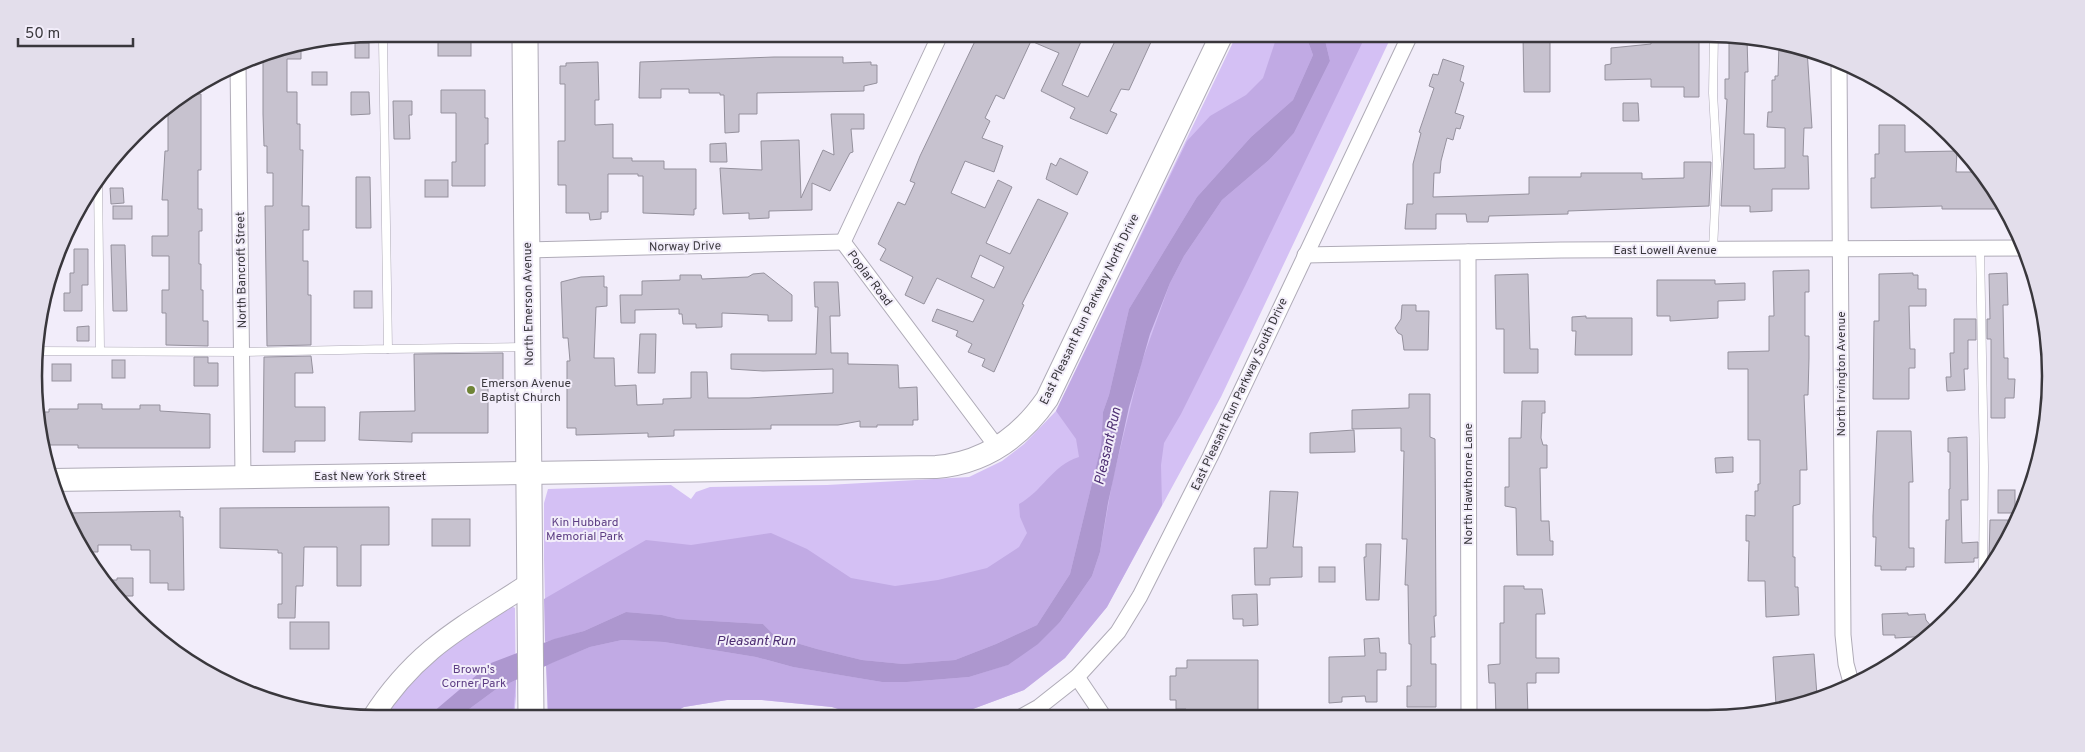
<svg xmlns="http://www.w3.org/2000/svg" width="2085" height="752" font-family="Overpass,sans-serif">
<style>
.green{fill:#d4c0f4}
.forest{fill:#c1aae4}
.water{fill:#ad97cf}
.building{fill:#c7c2cf;stroke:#95919d;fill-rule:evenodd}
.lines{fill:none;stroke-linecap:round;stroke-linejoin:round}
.service-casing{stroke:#afabb7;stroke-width:9}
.minor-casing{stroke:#afabb7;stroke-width:17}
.tertiary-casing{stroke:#afabb7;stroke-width:22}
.secondary-casing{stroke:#afabb7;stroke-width:24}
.primary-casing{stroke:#afabb7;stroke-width:27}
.service{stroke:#fff;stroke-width:8}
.minor{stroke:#fff;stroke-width:15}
.tertiary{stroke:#fff;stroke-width:20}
.secondary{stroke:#fff;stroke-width:22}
.primary{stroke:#fff;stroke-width:25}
.poi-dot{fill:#6f8436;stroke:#f2edfa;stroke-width:2}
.labels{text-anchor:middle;stroke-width:4;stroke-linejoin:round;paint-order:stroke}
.street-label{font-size:12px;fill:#39373c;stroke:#f2edfa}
.poi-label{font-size:12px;fill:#39373c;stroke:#f2edfa;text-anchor:start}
.park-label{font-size:12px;fill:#5d3e84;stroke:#f2edfa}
.water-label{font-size:14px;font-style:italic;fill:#4d2e72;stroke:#f2edfa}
.rim{fill:none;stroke:#39373c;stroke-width:2.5}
</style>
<rect width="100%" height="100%" fill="#f2edfa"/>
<!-- green -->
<g class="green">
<polygon points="1392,35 1221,397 1107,607 1065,658 1024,690 962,713 928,717 863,717 832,707 762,700 727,700 684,707 663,718 548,718 544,560 544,503 548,489 671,485 691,499 696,492 710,487 827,485 969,477 1002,461 1024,444 1056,411 1236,36"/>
<polygon points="511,606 515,608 515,617 516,696 514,718 378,718 457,634"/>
</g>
<!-- forest -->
<g class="forest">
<polygon points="1366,35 1245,286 1181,414 1164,443 1161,465 1162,505 1107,607 1065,658 1024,690 962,713 928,717 863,717 832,707 762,700 727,700 684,707 663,718 548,718 546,665 590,647 622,640 664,642 756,657 793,667 882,682 907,682 969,677 1007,665 1060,622 1092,576 1100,552 1113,478 1141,364 1170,283 1184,256 1222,200 1269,160 1294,133 1330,61 1324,36"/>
<path d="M1277 36H1306L1313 55 1293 100 1251 137 1197 197 1129 309 1109 395 1103 412 1101 446 1070 574 1037 625 996 644 955 660 903 664 862 660 817 649 776 637 763 624 678 619 662 615 626 612 584 631 545 642 544 599 646 540 691 545 771 533 807 549 851 578 895 586 938 580 987 568 1019 547 1027 533 1020 517 1019 504C1043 491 1051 466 1079 457L1076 439 1056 411 1187 141 1210 116 1246 95 1263 78Z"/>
<polygon points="516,680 513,718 457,718 495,690"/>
</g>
<!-- water -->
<polygon class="water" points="1306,36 1324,36 1330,61 1294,133 1269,160 1222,200 1184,256 1170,283 1150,334 1129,407 1108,503 1100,552 1092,576 1060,622 1038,644 1008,665 969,677 907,682 882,682 846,676 793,667 756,657 664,642 622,640 590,647 552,663 495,690 457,718 426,718 491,663 554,639 584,631 626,612 662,615 678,619 763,624 776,637 817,649 862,660 903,664 955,660 996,644 1037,625 1070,574 1101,446 1103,412 1109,395 1129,309 1197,197 1251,137 1293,100 1313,55"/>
<!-- building -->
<g class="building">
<polygon points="1677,34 1692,34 1692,40 1699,40 1699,97 1684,97 1684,87 1651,87 1651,79 1605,80 1605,65 1611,64 1611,48 1651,44 1651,40 1677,40"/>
<path d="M1138 36 1151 42 1129 90 1121 89 1110 111 1117 114 1107 134 1070 118 1075 108 1041 91 1059 53 1031 41 1004 99 996 95 985 118 990 121 982 138 1003 146 994 172 965 161 951 193 985 208 998 180 1012 187 986 243 1010 254 1038 199 1068 213 1022 304 1024 305 994 372 982 366 985 359 968 352 972 344 956 336 958 331 932 321 937 309 973 322 984 300 937 278 924 304 905 295 913 277 880 260 886 249 878 244 898 202 905 205 915 183 910 181 920 156 977 37H1083L1062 85 1088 97 1117 37ZM980 255 1004 267 994 288 971 277Z"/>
<polygon points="1729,36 1747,39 1748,72 1745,72 1744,134 1754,134 1754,169 1785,168 1785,128 1767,127 1768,112 1772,112 1772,80 1775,80 1775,76 1778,76 1779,43 1807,49 1812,128 1804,128 1803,156 1808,156 1809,189 1772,189 1772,211 1750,212 1750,206 1721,206 1727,99 1725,99 1725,79 1729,79"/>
<polygon points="1523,37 1550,37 1550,92 1524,92"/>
<rect x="438" y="40" width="33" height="16"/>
<polygon points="301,43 301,59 287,59 287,92 297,92 297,124 300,124 300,150 303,150 302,206 309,206 309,230 303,230 303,261 308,261 308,295 311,295 311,345 267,346 265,206 273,206 273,173 267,173 267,146 264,146 263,114 263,59 257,59 257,56"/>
<rect x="355" y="43" width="14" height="15"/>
<polygon points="774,57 843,57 843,63 871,62 871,65 877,65 877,83 864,86 864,91 757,93 757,114 739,114 739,132 725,133 724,95 720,95 720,93 689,93 689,89 661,89 661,98 639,98 640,62"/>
<polygon points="1443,59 1464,66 1460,81 1464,83 1455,113 1464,116 1460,129 1456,128 1453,140 1447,138 1441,161 1440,173 1434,173 1433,197 1529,194 1529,177 1581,177 1581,173 1642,173 1642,179 1684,178 1684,162 1711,162 1709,206 1568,211 1568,214 1489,216 1488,222 1467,222 1466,214 1436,214 1436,229 1405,229 1407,204 1413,204 1413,164 1421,133 1419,132 1434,88 1429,86 1433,74 1438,75"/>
<polygon points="598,62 599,100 595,100 595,125 613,124 613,158 632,158 632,161 664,161 664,169 696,169 696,209 694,209 694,215 643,213 643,176 638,176 638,174 608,174 608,212 601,212 601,219 590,220 589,213 566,213 566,185 558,185 558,141 565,141 565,84 560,84 560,66 566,66 566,63"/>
<rect x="312" y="72" width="15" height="13"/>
<polygon points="441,90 485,90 485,118 488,118 488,144 485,144 485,186 452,186 452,162 456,162 456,113 441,113"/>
<polygon points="351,92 369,92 370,114 351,115"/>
<polygon points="190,94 201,94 201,170 198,170 198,209 202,209 202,231 199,231 199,264 201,264 201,290 203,290 203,321 208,321 208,346 166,345 166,313 162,313 162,290 169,290 169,256 152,256 152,236 168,236 168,200 162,200 165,151 168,151 168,108"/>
<polygon points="393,101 412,101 412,115 409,115 410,139 394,139"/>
<polygon points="1623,103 1638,103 1639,121 1623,121"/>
<polygon points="831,114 864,114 864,129 851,129 853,152 850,153 830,191 812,183 812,210 769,211 769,218 749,219 749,213 723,214 720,168 762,170 761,141 799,140 801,198 823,150 834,155"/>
<polygon points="1879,125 1905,125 1905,152 1957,151 1956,172 1982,172 2007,209 1942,209 1942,206 1871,208 1871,178 1875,178 1875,154 1879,154"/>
<polygon points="726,143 727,162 710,162 710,144"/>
<polygon points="1060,158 1088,172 1077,195 1046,179 1051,163 1056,166"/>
<polygon points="356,177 370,177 371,228 356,228"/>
<rect x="425" y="180" width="23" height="17"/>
<polygon points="110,188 123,188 124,203 111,204"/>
<rect x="113" y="206" width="19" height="13"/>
<polygon points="111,245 125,245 127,311 113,311"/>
<polygon points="74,249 88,249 88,285 82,285 82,311 64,311 64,293 70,293 70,273 74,273"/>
<polygon points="1809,270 1809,292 1805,292 1805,336 1809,336 1809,358 1808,395 1804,395 1807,470 1800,470 1800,504 1793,506 1793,557 1795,557 1795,587 1798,587 1799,615 1766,617 1765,581 1748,581 1749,541 1746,541 1746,515 1755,516 1755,491 1758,491 1758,484 1760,484 1760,440 1748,440 1748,369 1728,369 1728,352 1769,351 1769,316 1774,316 1773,271"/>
<polygon points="764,273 792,295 792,321 768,321 768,315 722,313 722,327 696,328 696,324 683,324 682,314 679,314 679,309 635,310 635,323 621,323 620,295 642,295 642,281 680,280 680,275 701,275 702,279 748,277 753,274"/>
<polygon points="1913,273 1913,275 1918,275 1918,289 1926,289 1926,306 1909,306 1910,349 1915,349 1915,368 1909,368 1909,399 1873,399 1874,321 1879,321 1879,274"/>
<polygon points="2007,273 2008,305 2003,305 2004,358 2008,358 2008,379 2015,379 2014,398 2005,398 2005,418 1991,418 1991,339 1987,339 1987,319 1990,319 1989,274"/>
<polygon points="1528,274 1530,349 1538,349 1538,373 1504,373 1504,329 1496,329 1495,275"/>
<polygon points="604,276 604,287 607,287 607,306 596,307 594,358 614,358 615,386 636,385 637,405 663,404 663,399 691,398 691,372 707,372 708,398 749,398 833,393 833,369 763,371 731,369 731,354 816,354 818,307 815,307 814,282 838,282 840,316 830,316 831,353 848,353 848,364 898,365 899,388 917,387 918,420 913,420 913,425 877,425 877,427 860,427 860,421 838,425 771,425 771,429 674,430 674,436 648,437 648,433 576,435 576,428 567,428 567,361 570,361 568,338 563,338 561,282 581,277"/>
<polygon points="1657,280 1715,280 1715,284 1745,283 1745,300 1718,301 1718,318 1670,321 1670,316 1657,316"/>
<rect x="354" y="291" width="18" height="17"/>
<polygon points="1402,305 1416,305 1416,311 1429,311 1428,350 1404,350 1402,335 1398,333 1395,328 1401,319"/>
<polygon points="1586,316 1586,318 1632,318 1632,355 1575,355 1576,331 1572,331 1572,317"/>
<polygon points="1954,319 1976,319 1976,340 1968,340 1968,369 1964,369 1965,390 1947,391 1946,377 1951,377 1950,353 1954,353"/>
<polygon points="89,326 89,341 77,341 77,327"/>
<polygon points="640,334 656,334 655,373 638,373"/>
<polygon points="503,353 503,385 488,385 488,433 412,433 412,442 359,440 360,412 415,411 414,354"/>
<polygon points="311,356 313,373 295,373 295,407 325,407 325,441 295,441 295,452 263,452 264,357"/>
<polygon points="194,357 208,357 208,363 218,363 218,386 194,386"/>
<rect x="112" y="360" width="13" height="18"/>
<rect x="52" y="364" width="19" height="17"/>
<polygon points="1409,394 1430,394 1430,437 1435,439 1436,616 1434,616 1435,637 1431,637 1431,664 1436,664 1436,707 1407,707 1407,686 1411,686 1411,644 1409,644 1408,585 1405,585 1407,539 1402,539 1404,451 1401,451 1401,428 1352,429 1352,410 1409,408"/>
<polygon points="1522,401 1545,401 1545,413 1542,413 1541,438 1543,445 1547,445 1547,468 1540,468 1541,521 1549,521 1550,541 1553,541 1553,555 1517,555 1516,508 1505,506 1505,487 1509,487 1509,438 1521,438"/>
<polygon points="78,404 102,404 102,409 140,409 140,405 160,405 160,411 210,414 210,448 78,448 78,445 42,445 37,412 49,412 49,409 78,409"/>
<polygon points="1354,430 1355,452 1310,453 1310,433"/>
<polygon points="1877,431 1911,431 1913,482 1909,482 1909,548 1914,548 1914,567 1906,567 1906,570 1881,570 1881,566 1875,566 1876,537 1873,537 1873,516"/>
<polygon points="1967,437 1968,500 1961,500 1962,543 1978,542 1978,558 1974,558 1974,562 1945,563 1946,520 1949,520 1949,489 1950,489 1950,452 1948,452 1948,438"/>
<polygon points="1733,457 1733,472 1716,473 1715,458"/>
<rect x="1998" y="490" width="17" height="23"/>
<polygon points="1270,491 1298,492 1293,547 1302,547 1302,577 1270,578 1270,585 1255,585 1254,548 1267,548"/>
<polygon points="389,507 389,545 361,545 361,586 337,586 337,547 304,547 303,586 296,586 295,618 278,618 278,604 282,604 282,553 278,553 278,550 220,548 220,508"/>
<polygon points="180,511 180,517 183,517 184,590 168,590 168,583 150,583 150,550 131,550 131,545 98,545 98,552 85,552 67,513"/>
<rect x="432" y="519" width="38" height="27"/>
<polygon points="1990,520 2008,520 2008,541 1997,558 1989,558"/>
<polygon points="1366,544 1381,544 1379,600 1366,600 1364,557 1366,557"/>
<rect x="1319" y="567" width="16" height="15"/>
<polygon points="117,578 133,578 133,596 116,596 103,580 117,580"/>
<polygon points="1504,586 1524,586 1524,589 1542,589 1545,614 1536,614 1536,658 1559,658 1559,673 1536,673 1536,683 1527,683 1528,716 1496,716 1495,683 1489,683 1488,665 1500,664 1500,623 1504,623"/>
<polygon points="1257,594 1258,625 1243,626 1243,619 1233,619 1232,595"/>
<polygon points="1908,613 1908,615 1925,614 1926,620 1931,626 1931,636 1895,638 1895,635 1883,635 1882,614"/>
<rect x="290" y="622" width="39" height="27"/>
<polygon points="1379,638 1380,653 1386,653 1386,670 1377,670 1377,702 1366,702 1365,696 1342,697 1342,702 1329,703 1329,657 1365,656 1364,639"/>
<polygon points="1814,654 1817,696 1792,704 1776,705 1773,657"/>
<polygon points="1187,660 1258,660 1258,716 1187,716 1186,709 1176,709 1176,700 1170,700 1170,676 1176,676 1176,668 1187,668"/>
</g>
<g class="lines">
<defs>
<g id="service">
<polyline points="98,177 100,350"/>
<polyline points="1980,248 1984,466 1983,574"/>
<polyline points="1713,250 1717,164 1713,93 1714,34"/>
<polyline points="388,349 524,347"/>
<polyline points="36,351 242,352 388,349 383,40"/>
</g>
<g id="minor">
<polyline points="1839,61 1843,635 1846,664 1852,686"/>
<polyline points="238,64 243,477"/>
<polyline points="843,242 997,447"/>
<polyline points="843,242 939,37"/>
<polyline points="527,250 843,242"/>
<polyline points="1468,252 1469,716"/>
<polyline points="1305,255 1561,250 2025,248"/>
<polyline points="1077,677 1104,717"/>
<polyline points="1021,717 1039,707 1077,677 1118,632 1140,596 1210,457 1410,35"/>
</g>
<path id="tertiary" d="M372 718C417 648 464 626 530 583"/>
<path id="secondary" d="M52 480 936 467C983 463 1020 438 1047 399L1221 36"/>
<polyline id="primary" points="525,39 531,718"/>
</defs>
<!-- service casing -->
<use href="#service" class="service-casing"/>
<!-- minor casing -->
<use href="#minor" class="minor-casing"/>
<!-- tertiary casing -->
<use href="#tertiary" class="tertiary-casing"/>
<!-- secondary casing -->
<use href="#secondary" class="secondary-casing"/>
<!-- primary casing -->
<use href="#primary" class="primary-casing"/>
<!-- service -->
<use href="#service" class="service"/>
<!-- minor -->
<use href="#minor" class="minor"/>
<!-- tertiary -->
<use href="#tertiary" class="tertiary"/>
<!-- secondary -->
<use href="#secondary" class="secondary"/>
<!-- primary -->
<use href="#primary" class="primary"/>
</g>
<!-- markers -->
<circle class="poi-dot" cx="471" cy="390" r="5"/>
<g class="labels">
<!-- street labels -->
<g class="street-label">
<text transform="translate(685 246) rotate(-1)" y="4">Norway Drive</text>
<text x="1665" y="254">East Lowell Avenue</text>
<text transform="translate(241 270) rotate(-91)" y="4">North Bancroft Street</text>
<text transform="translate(870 278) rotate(53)" y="4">Poplar Road</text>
<text transform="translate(528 304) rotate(-91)" y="4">North Emerson Avenue</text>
<text transform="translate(1089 309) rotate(-64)" y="4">East Pleasant Run Parkway North Drive</text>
<text transform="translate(1841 374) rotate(-90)" y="4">North Irvington Avenue</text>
<text transform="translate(1239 394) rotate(-65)" y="4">East Pleasant Run Parkway South Drive</text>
<text x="370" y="480">East New York Street</text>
<text transform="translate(1468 484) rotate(-90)" y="4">North Hawthorne Lane</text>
</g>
<!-- poi labels -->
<g class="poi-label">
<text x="481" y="387">Emerson Avenue<tspan x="481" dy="14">Baptist Church</tspan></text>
</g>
<!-- park labels -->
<g class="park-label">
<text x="585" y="526">Kin Hubbard<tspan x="585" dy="14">Memorial Park</tspan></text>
<text x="474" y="673">Brown's<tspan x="474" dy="14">Corner Park</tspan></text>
</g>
<!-- water labels -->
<g class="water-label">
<text transform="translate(1107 446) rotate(-77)" y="5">Pleasant Run</text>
<text x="756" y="645">Pleasant Run</text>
</g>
</g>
<!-- crop -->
<path d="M0 0H2085V752H0ZM376 42H1708A334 334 0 0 1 2042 376V376A334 334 0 0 1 1708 710H376A334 334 0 0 1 42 376V376A334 334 0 0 1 376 42Z" fill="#e3deeb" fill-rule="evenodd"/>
<path class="rim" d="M376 42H1708A334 334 0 0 1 2042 376V376A334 334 0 0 1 1708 710H376A334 334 0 0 1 42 376V376A334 334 0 0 1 376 42Z"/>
<!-- scale -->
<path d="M18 38v8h115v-8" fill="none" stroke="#39373c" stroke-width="2.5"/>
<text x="25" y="38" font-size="15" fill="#39373c" stroke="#f2edfa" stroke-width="4" paint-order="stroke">50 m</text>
</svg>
